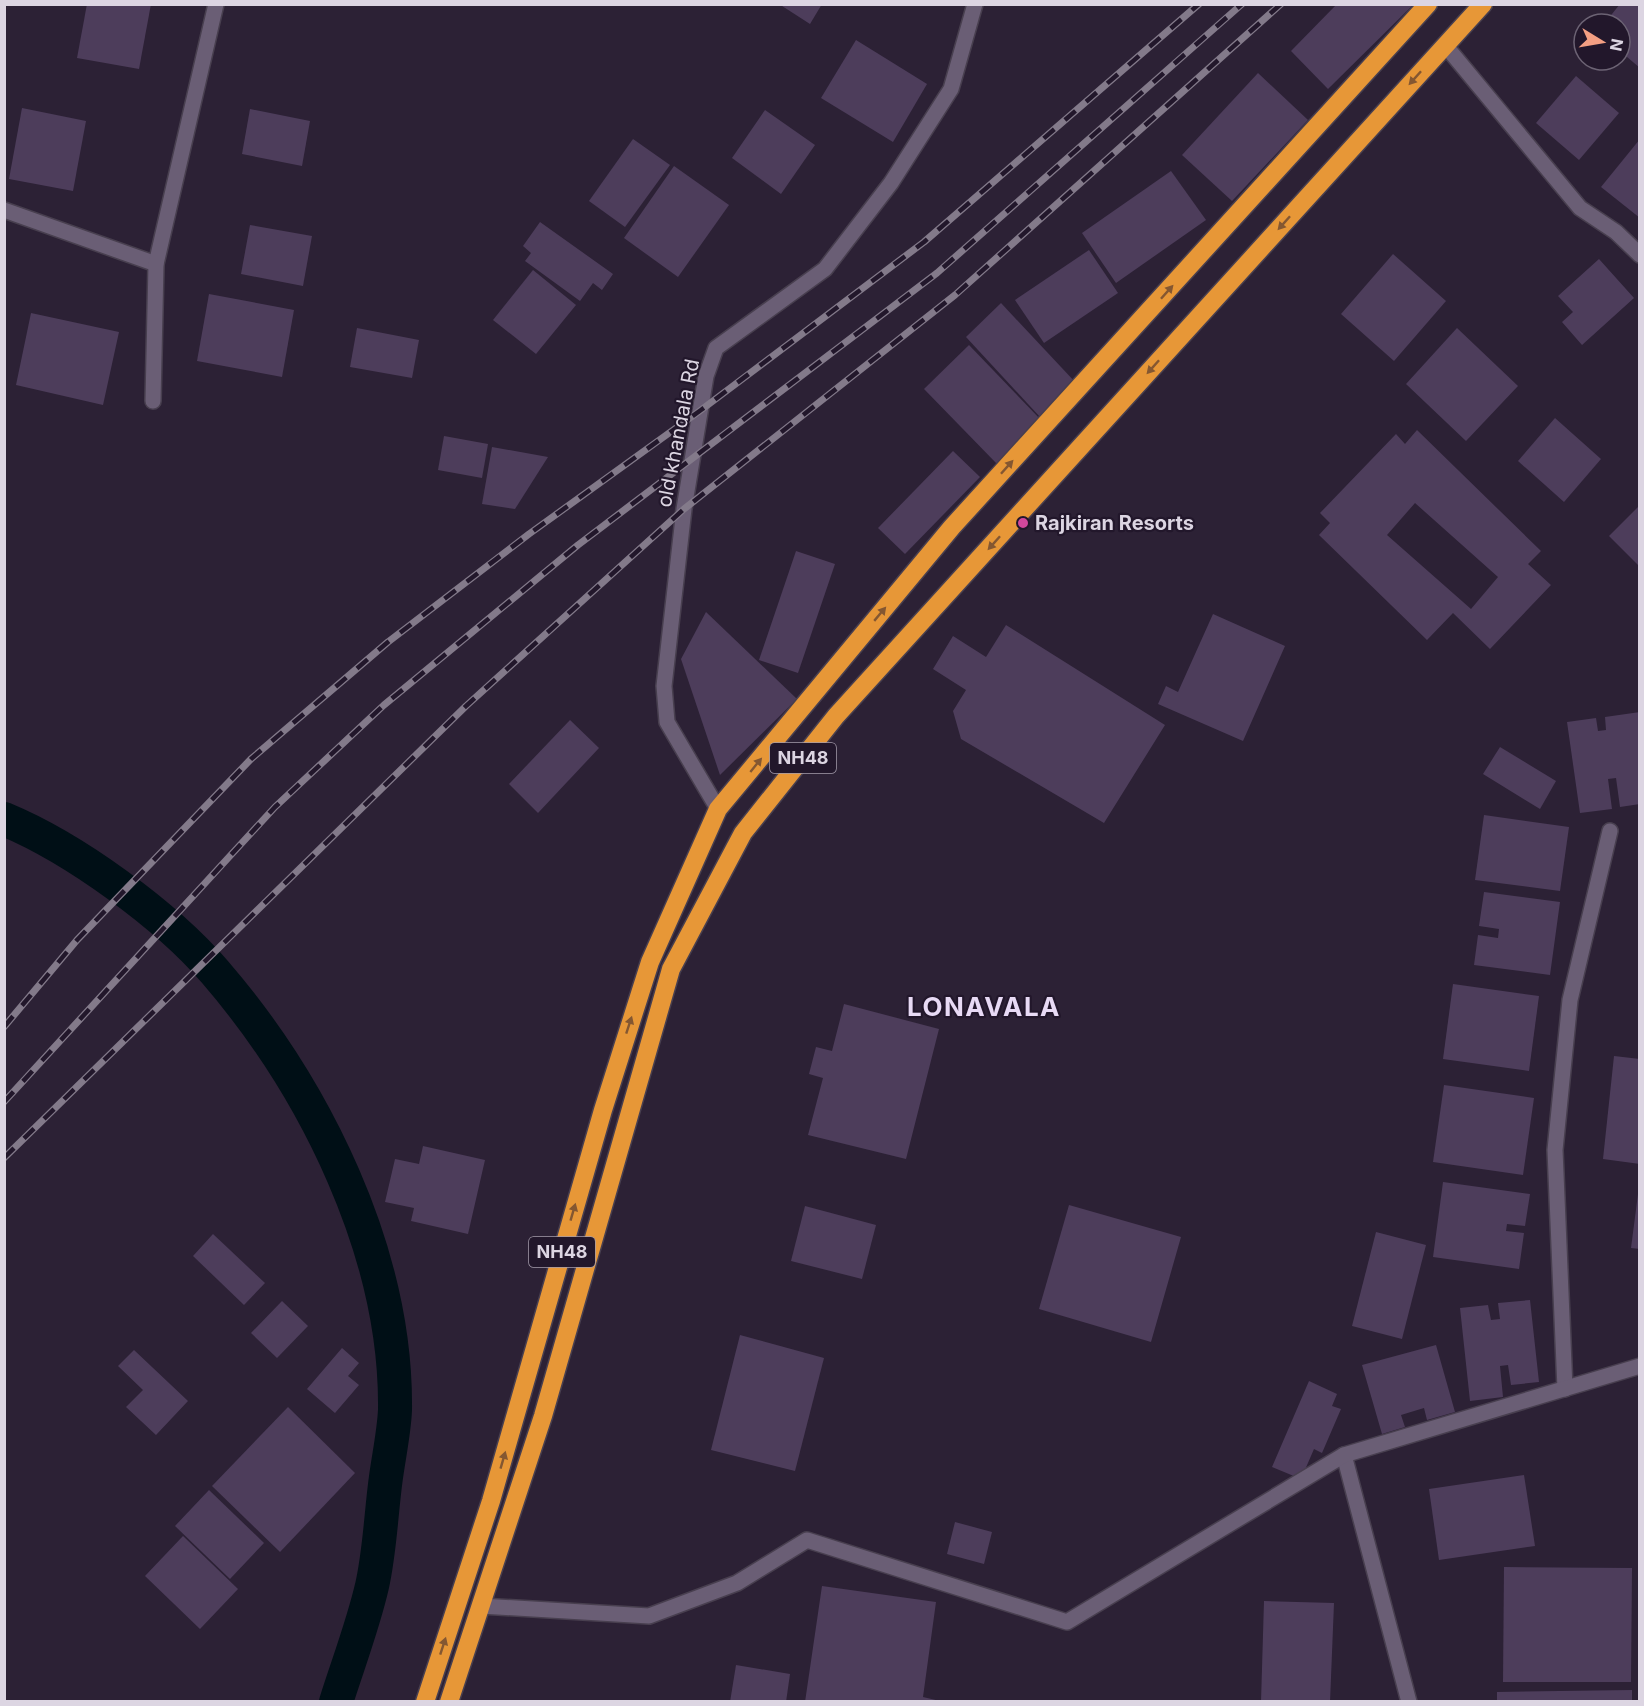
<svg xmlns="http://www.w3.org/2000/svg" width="1644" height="1706" font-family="Inter,sans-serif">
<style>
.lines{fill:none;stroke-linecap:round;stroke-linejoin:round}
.canal{stroke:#000f16;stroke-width:34}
.building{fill:#4d3d5b;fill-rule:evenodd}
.street-casing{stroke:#483f4f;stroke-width:18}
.highway-casing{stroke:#483f4f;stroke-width:21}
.street{stroke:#6a5e75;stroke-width:15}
.highway{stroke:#e79737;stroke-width:18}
.rail-casing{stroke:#837a8a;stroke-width:7}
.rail{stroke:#22172b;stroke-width:4.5;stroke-dasharray:14;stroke-linecap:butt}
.oneway{fill:#845731}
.hotel-dot{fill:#d1479c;stroke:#22172b;stroke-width:2}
.labels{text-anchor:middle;stroke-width:4.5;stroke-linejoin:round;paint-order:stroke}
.shield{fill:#22172b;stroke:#a49cab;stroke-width:1.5}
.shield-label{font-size:18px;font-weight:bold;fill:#dcd5e2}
.street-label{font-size:20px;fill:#dcd5e2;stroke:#22172b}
.poi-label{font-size:20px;font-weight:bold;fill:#dcd5e2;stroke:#22172b;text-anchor:start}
.district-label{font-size:26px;font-weight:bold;letter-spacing:1.5px;fill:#e8daf5;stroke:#22172b}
</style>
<rect width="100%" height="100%" fill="#2c2135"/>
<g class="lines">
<!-- canal -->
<path class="canal" d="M4 819C74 848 166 915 215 972 315 1088 397 1253 395 1410 394 1432 389 1455 386 1477 381 1513 380 1551 372 1586 363 1625 348 1664 336 1702"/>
</g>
<!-- building -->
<g class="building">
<polygon points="87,4 151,4 139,69 77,58"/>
<polygon points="779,4 822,4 810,24"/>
<polygon points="1337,4 1414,4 1328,89 1291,51"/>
<polygon points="1620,4 1640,4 1640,68 1620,51 1620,24 1604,24"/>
<polygon points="856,40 927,84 893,142 821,98"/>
<polygon points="1258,73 1308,120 1232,201 1182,155"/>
<polygon points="1576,76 1619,113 1579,160 1536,123"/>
<polygon points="22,108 86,121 73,191 9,179"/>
<polygon points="250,109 310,121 302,166 242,154"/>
<polygon points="765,110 815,145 781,194 732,158"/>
<polygon points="633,139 670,165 625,227 589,201"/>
<polygon points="1640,139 1640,218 1601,187"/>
<polygon points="674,166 729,205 678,277 624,238"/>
<polygon points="1171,171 1206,220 1116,283 1082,233"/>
<polygon points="540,222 613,274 602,290 593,283 580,301 525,261 531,253 523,246"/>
<polygon points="250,225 312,236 303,286 241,274"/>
<polygon points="1089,250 1118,293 1044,343 1015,300"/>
<polygon points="1393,254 1446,301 1394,361 1341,314"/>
<polygon points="1599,259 1634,298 1582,345 1562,322 1573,312 1558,296"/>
<polygon points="533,270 576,305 536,354 493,320"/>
<polygon points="209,294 294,310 282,377 197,361"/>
<polygon points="1001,303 1076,383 1040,417 966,337"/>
<polygon points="31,313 119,332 103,405 16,385"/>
<polygon points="357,328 419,340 412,378 350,367"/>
<polygon points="1457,328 1518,386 1466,441 1406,384"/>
<polygon points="969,345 1042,421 997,464 924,389"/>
<polygon points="1555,418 1601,459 1564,502 1518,461"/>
<path d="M1417 430 1541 551 1528 564 1551 585 1490 649 1453 613 1427 640 1319 535 1330 523 1320 513 1396 434 1405 444ZM1415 503 1498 577 1471 609 1387 535Z"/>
<polygon points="444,436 488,444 482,478 438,470"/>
<polygon points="492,447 548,457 515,509 482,504"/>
<polygon points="953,451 980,477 905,554 878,528"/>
<polygon points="1640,505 1640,567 1609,536"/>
<polygon points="796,551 835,564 798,673 759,660"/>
<polygon points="706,612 797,699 720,775 681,659"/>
<polygon points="1213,614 1285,646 1243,741 1158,704 1166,686 1178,692"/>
<polygon points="1006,625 1165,725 1104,823 961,739 953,711 966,690 933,669 953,636 986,657"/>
<polygon points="1640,712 1640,804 1620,807 1616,778 1608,779 1612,809 1580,813 1567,722 1596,718 1598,731 1606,730 1605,717"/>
<polygon points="570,720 599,748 538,813 509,784"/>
<polygon points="1500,747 1556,781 1540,809 1483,774"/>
<polygon points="1484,815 1569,827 1560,891 1475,880"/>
<polygon points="1484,892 1560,902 1550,975 1474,965 1478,935 1498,938 1499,929 1479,926"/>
<polygon points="1453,984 1539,996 1529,1071 1443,1059"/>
<polygon points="844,1004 939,1029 906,1159 808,1135 823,1078 809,1074 816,1047 832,1051"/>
<polygon points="1614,1056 1640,1059 1640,1164 1603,1159"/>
<polygon points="1444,1085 1534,1098 1523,1175 1433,1162"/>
<polygon points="423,1146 485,1160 468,1234 411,1221 414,1208 385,1202 395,1159 419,1164"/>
<polygon points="1443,1182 1530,1194 1525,1226 1507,1224 1506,1231 1524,1233 1519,1269 1433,1257"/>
<polygon points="1638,1194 1640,1194 1640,1249 1631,1248"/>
<polygon points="1069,1205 1181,1237 1151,1342 1039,1309"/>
<polygon points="805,1206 876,1225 862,1279 791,1261"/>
<polygon points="1376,1232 1426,1245 1402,1339 1352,1326"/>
<polygon points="213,1234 265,1283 244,1305 193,1256"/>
<polygon points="1530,1300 1539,1382 1511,1385 1508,1365 1500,1366 1503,1397 1470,1401 1460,1308 1488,1305 1491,1320 1500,1319 1498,1303"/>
<polygon points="282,1301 308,1326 277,1358 251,1333"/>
<polygon points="740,1335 824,1358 795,1471 711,1450"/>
<polygon points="1436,1345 1455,1412 1427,1420 1424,1408 1401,1415 1405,1427 1382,1434 1362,1365"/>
<polygon points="342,1348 359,1363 348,1376 359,1385 335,1413 307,1389"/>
<polygon points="134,1350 188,1401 156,1435 126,1407 143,1390 118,1366"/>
<polygon points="1309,1381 1337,1394 1332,1406 1341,1409 1322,1453 1314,1449 1301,1479 1272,1467"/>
<polygon points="288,1407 355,1473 280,1552 212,1486"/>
<polygon points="1524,1475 1535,1546 1439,1560 1429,1489"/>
<polygon points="209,1490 264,1543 230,1579 175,1526"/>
<polygon points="955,1522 992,1532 984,1564 947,1554"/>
<polygon points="183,1536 238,1589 200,1629 145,1576"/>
<polygon points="1504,1567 1632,1568 1631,1682 1503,1682"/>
<polygon points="822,1586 936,1602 923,1697 944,1702 805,1702"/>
<polygon points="1264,1601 1334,1603 1330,1702 1261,1702"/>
<polygon points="736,1665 790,1674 786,1702 730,1702"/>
<polygon points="1632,1690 1632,1702 1497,1702 1497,1692"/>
</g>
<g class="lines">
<defs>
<g id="street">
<polyline points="1445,45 1580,208 1616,232 1640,255"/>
<polyline points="4,210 156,264"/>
<polyline points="153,401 156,264 216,4"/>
<polyline points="718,809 667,722 664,686 684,509 706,376 716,348 825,269 891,183 951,89 975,4"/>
<polyline points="1565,1389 1555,1150 1570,1000 1610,831"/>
<polyline points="1344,1455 1409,1702"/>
<polyline points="481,1606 649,1616 737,1583 807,1540 1067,1622 1344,1455 1640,1366"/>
</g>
<g id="highway">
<polyline points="425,1702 491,1501 603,1110 650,962 718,809 952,527 1428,4"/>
<polyline points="449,1702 543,1416 671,969 743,833 836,716 1483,4"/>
</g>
</defs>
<!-- street casing -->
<use href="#street" class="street-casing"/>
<!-- highway casing -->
<use href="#highway" class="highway-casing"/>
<!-- street -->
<use href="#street" class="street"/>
<!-- highway -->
<use href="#highway" class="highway"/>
<defs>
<g id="rail">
<polyline points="4,1027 77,940 251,759 388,642 529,534 701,410 924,242 1199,4"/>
<polyline points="4,1102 275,807 384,705 578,545 937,273 1242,4"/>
<polyline points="4,1158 466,706 684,509 955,295 1281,4"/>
</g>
</defs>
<!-- rail casing -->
<use href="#rail" class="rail-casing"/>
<!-- rail -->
<use href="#rail" class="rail"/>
</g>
<!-- one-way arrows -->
<defs><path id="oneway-solid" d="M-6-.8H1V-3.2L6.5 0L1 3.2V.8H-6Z" transform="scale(1.5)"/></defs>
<g class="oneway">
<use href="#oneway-solid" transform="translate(1415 78) rotate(132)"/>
<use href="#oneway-solid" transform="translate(1284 223) rotate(132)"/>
<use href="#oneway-solid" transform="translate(1167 292) rotate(-48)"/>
<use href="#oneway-solid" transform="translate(1153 367) rotate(132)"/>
<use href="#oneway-solid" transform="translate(1007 467) rotate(-48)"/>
<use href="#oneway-solid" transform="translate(994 543) rotate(132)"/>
<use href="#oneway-solid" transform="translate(880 614) rotate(-50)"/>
<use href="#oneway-solid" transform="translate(756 765) rotate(-51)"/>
<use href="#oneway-solid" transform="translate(629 1025) rotate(-72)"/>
<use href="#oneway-solid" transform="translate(573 1212) rotate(-74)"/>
<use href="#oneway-solid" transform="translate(503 1460) rotate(-74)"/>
<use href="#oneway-solid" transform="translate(443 1646) rotate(-72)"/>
</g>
<!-- markers -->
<circle class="hotel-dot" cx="1023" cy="523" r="6"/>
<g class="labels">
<!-- shield labels -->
<g class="shield">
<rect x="770" y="743" width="66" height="30" rx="4.5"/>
<rect x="529" y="1237" width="66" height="30" rx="4.5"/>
</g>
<g class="shield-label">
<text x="803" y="764">NH48</text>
<text x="562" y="1258">NH48</text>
</g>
<!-- street labels -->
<g class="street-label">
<text transform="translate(678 433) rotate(-79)" y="7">old khandala Rd</text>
</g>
<!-- poi labels -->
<g class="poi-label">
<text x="1035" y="530">Rajkiran Resorts</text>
</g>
<!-- district labels -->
<g class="district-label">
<text x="984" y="1016">LONAVALA</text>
</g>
</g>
<!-- border -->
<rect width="1644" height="1706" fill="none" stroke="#dcd5e2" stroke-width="12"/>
<!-- north arrow -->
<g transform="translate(1602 42) rotate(101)"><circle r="28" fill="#22172b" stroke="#6c6374" stroke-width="1.5"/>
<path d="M0-4.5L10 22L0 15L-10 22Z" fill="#f39f83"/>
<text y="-9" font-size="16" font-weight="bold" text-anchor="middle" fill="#dcd5e2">N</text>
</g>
</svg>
